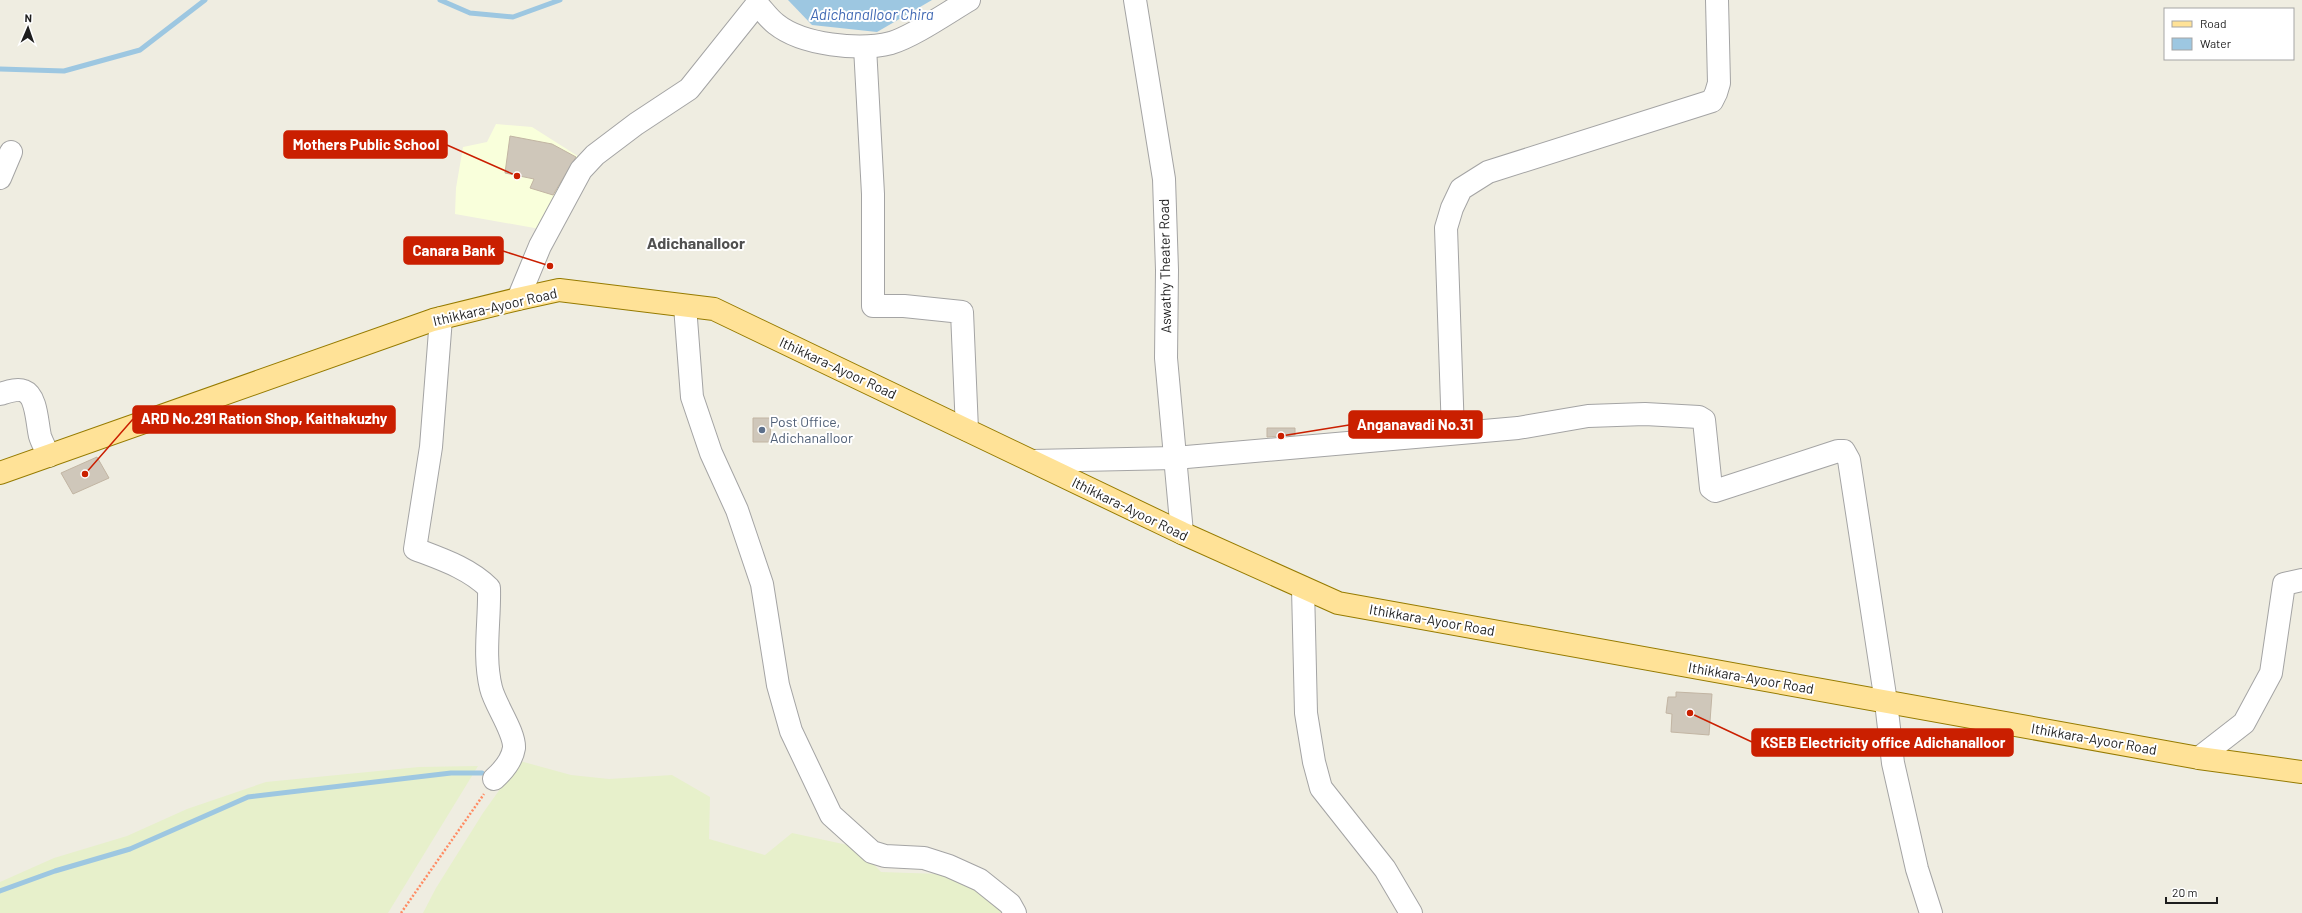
<svg xmlns="http://www.w3.org/2000/svg" width="2302" height="913" font-family="Barlow,sans-serif">
<style>
.education{fill:#f9ffdb}
.farmland{fill:#e7f0cb}
.water{fill:#9dc7e1}
.lines{fill:none;stroke-linecap:round;stroke-linejoin:round}
.stream{stroke:#9dc7e1;stroke-width:5}
.building{fill:#cfc7ba;stroke:#c2b5a3}
.minor-casing{stroke:#a4a4a4;stroke-width:24}
.major-casing{stroke:#967b00;stroke-width:24}
.path{stroke:#ff8b63;stroke-width:2.5;stroke-dasharray:2 2;stroke-linecap:butt}
.minor{stroke:#fff;stroke-width:22}
.major{stroke:#ffe297;stroke-width:22}
.service-dot{fill:#5c6f8a;stroke:#fff;stroke-width:1.5}
.labels{text-anchor:middle;stroke-width:4;stroke-linejoin:round;paint-order:stroke}
.street-label{font-size:14px;fill:#1d1d1d;stroke:#fff}
.service-label{font-size:14px;fill:#4e5e75;stroke:#fff;text-anchor:start}
.water-label{font-size:15px;font-style:italic;fill:#4169b4;stroke:#fff}
.quarter-label{font-size:16px;font-weight:bold;fill:#505050;stroke:#fff}
.leader{fill:none;stroke:#ca1f00;stroke-width:1.5}
.callout-dot{fill:#ca1f00;stroke:#fff;stroke-width:1.5}
.callout{fill:#ca1f00;stroke:#ca1f00;stroke-width:1.5}
.callout-label{font-size:15px;text-anchor:middle;font-weight:bold;fill:#fff}
</style>
<rect width="100%" height="100%" fill="#efede1"/>
<!-- education -->
<polygon class="education" points="496,124 532,127 584,160 540,229 455,214 456,188 463,147 487,142"/>
<!-- farmland -->
<g class="farmland">
<polygon points="520,761 571,775 609,779 672,775 710,797 709,839 765,855 792,833 857,847 881,872 940,874 996,893 1001,913 423,913 436,888 483,813"/>
<polygon points="478,766 388,913 0,913 0,882 54,858 127,836 187,809 266,782 419,767"/>
</g>
<!-- water -->
<polygon class="water" points="788,0 932,0 877,32 812,25"/>
<g class="lines">
<!-- stream -->
<g class="stream">
<polyline points="440,0 470,13 513,17 560,0"/>
<polyline points="0,69 64,71 140,50 205,0"/>
<polyline points="0,891 55,871 130,849 248,797 451,773 482,773"/>
</g>
</g>
<!-- building -->
<g class="building">
<polygon points="510,136 552,144 576,157 553,195 530,188 534,179 505,173"/>
<polygon points="753,418 771,418 770,442 753,442"/>
<polygon points="1267,428 1295,428 1295,435 1267,437"/>
<polygon points="97,457 109,478 73,494 61,473"/>
<polygon points="1676,692 1712,694 1709,735 1671,732 1672,714 1666,713 1668,697 1676,697"/>
</g>
<g class="lines">
<defs>
<g id="minor">
<path d="M757 0V4C763 10 769 19 776 24 802 45 859 51 891 43 914 36 947 13 969 0"/>
<polyline points="1135,0 1164,179 1167,270 1166,358 1182,533"/>
<polyline points="865,47 873,194 873,306 904,306 962,312 967,430"/>
<polyline points="0,178 11,152"/>
<polyline points="518,299 540,246 581,170 595,155 636,124 689,89 757,4"/>
<polyline points="685,306 692,397 711,453 737,510 762,584 778,685 791,731 831,815 872,852 885,856 924,858 949,866 980,880 1010,904 1015,913"/>
<path d="M441 318 431 447 415 549C441 559 469 568 489 588 490 620 483 656 491 688 495 705 515 732 514 748 512 760 503 771 494 779"/>
<path d="M0 394C7 392 17 388 24 391 37 396 37 424 40 436 42 443 46 449 49 456"/>
<polyline points="1453,433 1446,228 1452,208 1461,189 1488,172 1712,101 1716,93 1719,83 1717,0"/>
<polyline points="1032,461 1175,458 1518,428 1588,416 1645,414 1699,417 1704,420 1711,488 1715,491 1838,451 1844,451 1849,460 1886,702 1893,763 1917,869 1931,913"/>
<polyline points="1303,588 1306,713 1314,762 1321,788 1385,869 1411,913"/>
<polyline points="2199,758 2244,723 2271,673 2284,584 2302,580"/>
</g>
<polyline id="major" points="0,473 433,320 518,299 559,290 714,309 1182,533 1338,603 2199,758 2302,772"/>
</defs>
<!-- minor casing -->
<use href="#minor" class="minor-casing"/>
<!-- major casing -->
<use href="#major" class="major-casing"/>
<!-- path -->
<polyline class="path" points="401,913 484,794"/>
<!-- minor -->
<use href="#minor" class="minor"/>
<!-- major -->
<use href="#major" class="major"/>
</g>
<!-- markers -->
<circle class="service-dot" cx="762" cy="430" r="4"/>
<g class="labels">
<!-- street labels -->
<g class="street-label">
<text transform="translate(1165 266) rotate(-91)" y="5">Aswathy Theater Road</text>
<text transform="translate(495 307) rotate(-13)" y="5">Ithikkara-Ayoor Road</text>
<text transform="translate(838 368) rotate(25)" y="5">Ithikkara-Ayoor Road</text>
<text transform="translate(1130 509) rotate(26)" y="5">Ithikkara-Ayoor Road</text>
<text transform="translate(1432 620) rotate(10)" y="5">Ithikkara-Ayoor Road</text>
<text transform="translate(1751 678) rotate(10)" y="5">Ithikkara-Ayoor Road</text>
<text transform="translate(2094 739) rotate(10)" y="5">Ithikkara-Ayoor Road</text>
</g>
<!-- service labels -->
<g class="service-label">
<text x="770" y="427">Post Office,<tspan x="770" dy="16">Adichanalloor</tspan></text>
</g>
<!-- water labels -->
<g class="water-label">
<text x="872" y="20">Adichanalloor Chira</text>
</g>
<!-- quarter labels -->
<g class="quarter-label">
<text x="696" y="249">Adichanalloor</text>
</g>
</g>
<!-- callouts -->
<path class="leader" d="M517 176L447 145M550 266L503 251M85 474L133 419M1281 436L1349 425M1690 713L1752 742"/>
<g class="callout-dot">
<circle cx="517" cy="176" r="4"/>
<circle cx="550" cy="266" r="4"/>
<circle cx="85" cy="474" r="4"/>
<circle cx="1281" cy="436" r="4"/>
<circle cx="1690" cy="713" r="4"/>
</g>
<g class="callout">
<rect x="284" y="131" width="163" height="27" rx="4"/>
<rect x="404" y="237" width="99" height="27" rx="4"/>
<rect x="133" y="406" width="262" height="27" rx="4"/>
<rect x="1349" y="411" width="133" height="27" rx="4"/>
<rect x="1752" y="729" width="261" height="27" rx="4"/>
</g>
<g class="callout-label">
<text x="366" y="150">Mothers Public School</text>
<text x="454" y="256">Canara Bank</text>
<text x="264" y="424">ARD No.291 Ration Shop, Kaithakuzhy</text>
<text x="1415" y="430">Anganavadi No.31</text>
<text x="1883" y="748">KSEB Electricity office Adichanalloor</text>
</g>
<!-- legend -->
<rect x="2164" y="8" width="130" height="52" fill="#ffffff" stroke="#a5a5a5"/>
<rect x="2172" y="21" width="20" height="6" fill="#ffe297" stroke="#a5a5a5"/>
<text x="2200" y="28" font-size="12" fill="#1d1d1d">Road</text>
<rect x="2172" y="38" width="20" height="12" fill="#9dc7e1" stroke="#a5a5a5"/>
<text x="2200" y="48" font-size="12" fill="#1d1d1d">Water</text>
<!-- north arrow -->
<g transform="translate(28 28) rotate(2)" stroke="#ffffff" stroke-width="3" paint-order="stroke">
<path d="M0-3L7 15L0 10L-7 15Z" fill="#1d1d1d"/>
<text y="-6" font-size="11" font-weight="bold" text-anchor="middle" fill="#1d1d1d">N</text>
</g>
<!-- scale -->
<path d="M2166 897v6h51v-6" fill="none" stroke="#1d1d1d" stroke-width="2"/>
<text x="2172" y="897" font-size="12" fill="#1d1d1d" stroke="#ffffff" stroke-width="3" paint-order="stroke">20 m</text>
</svg>
